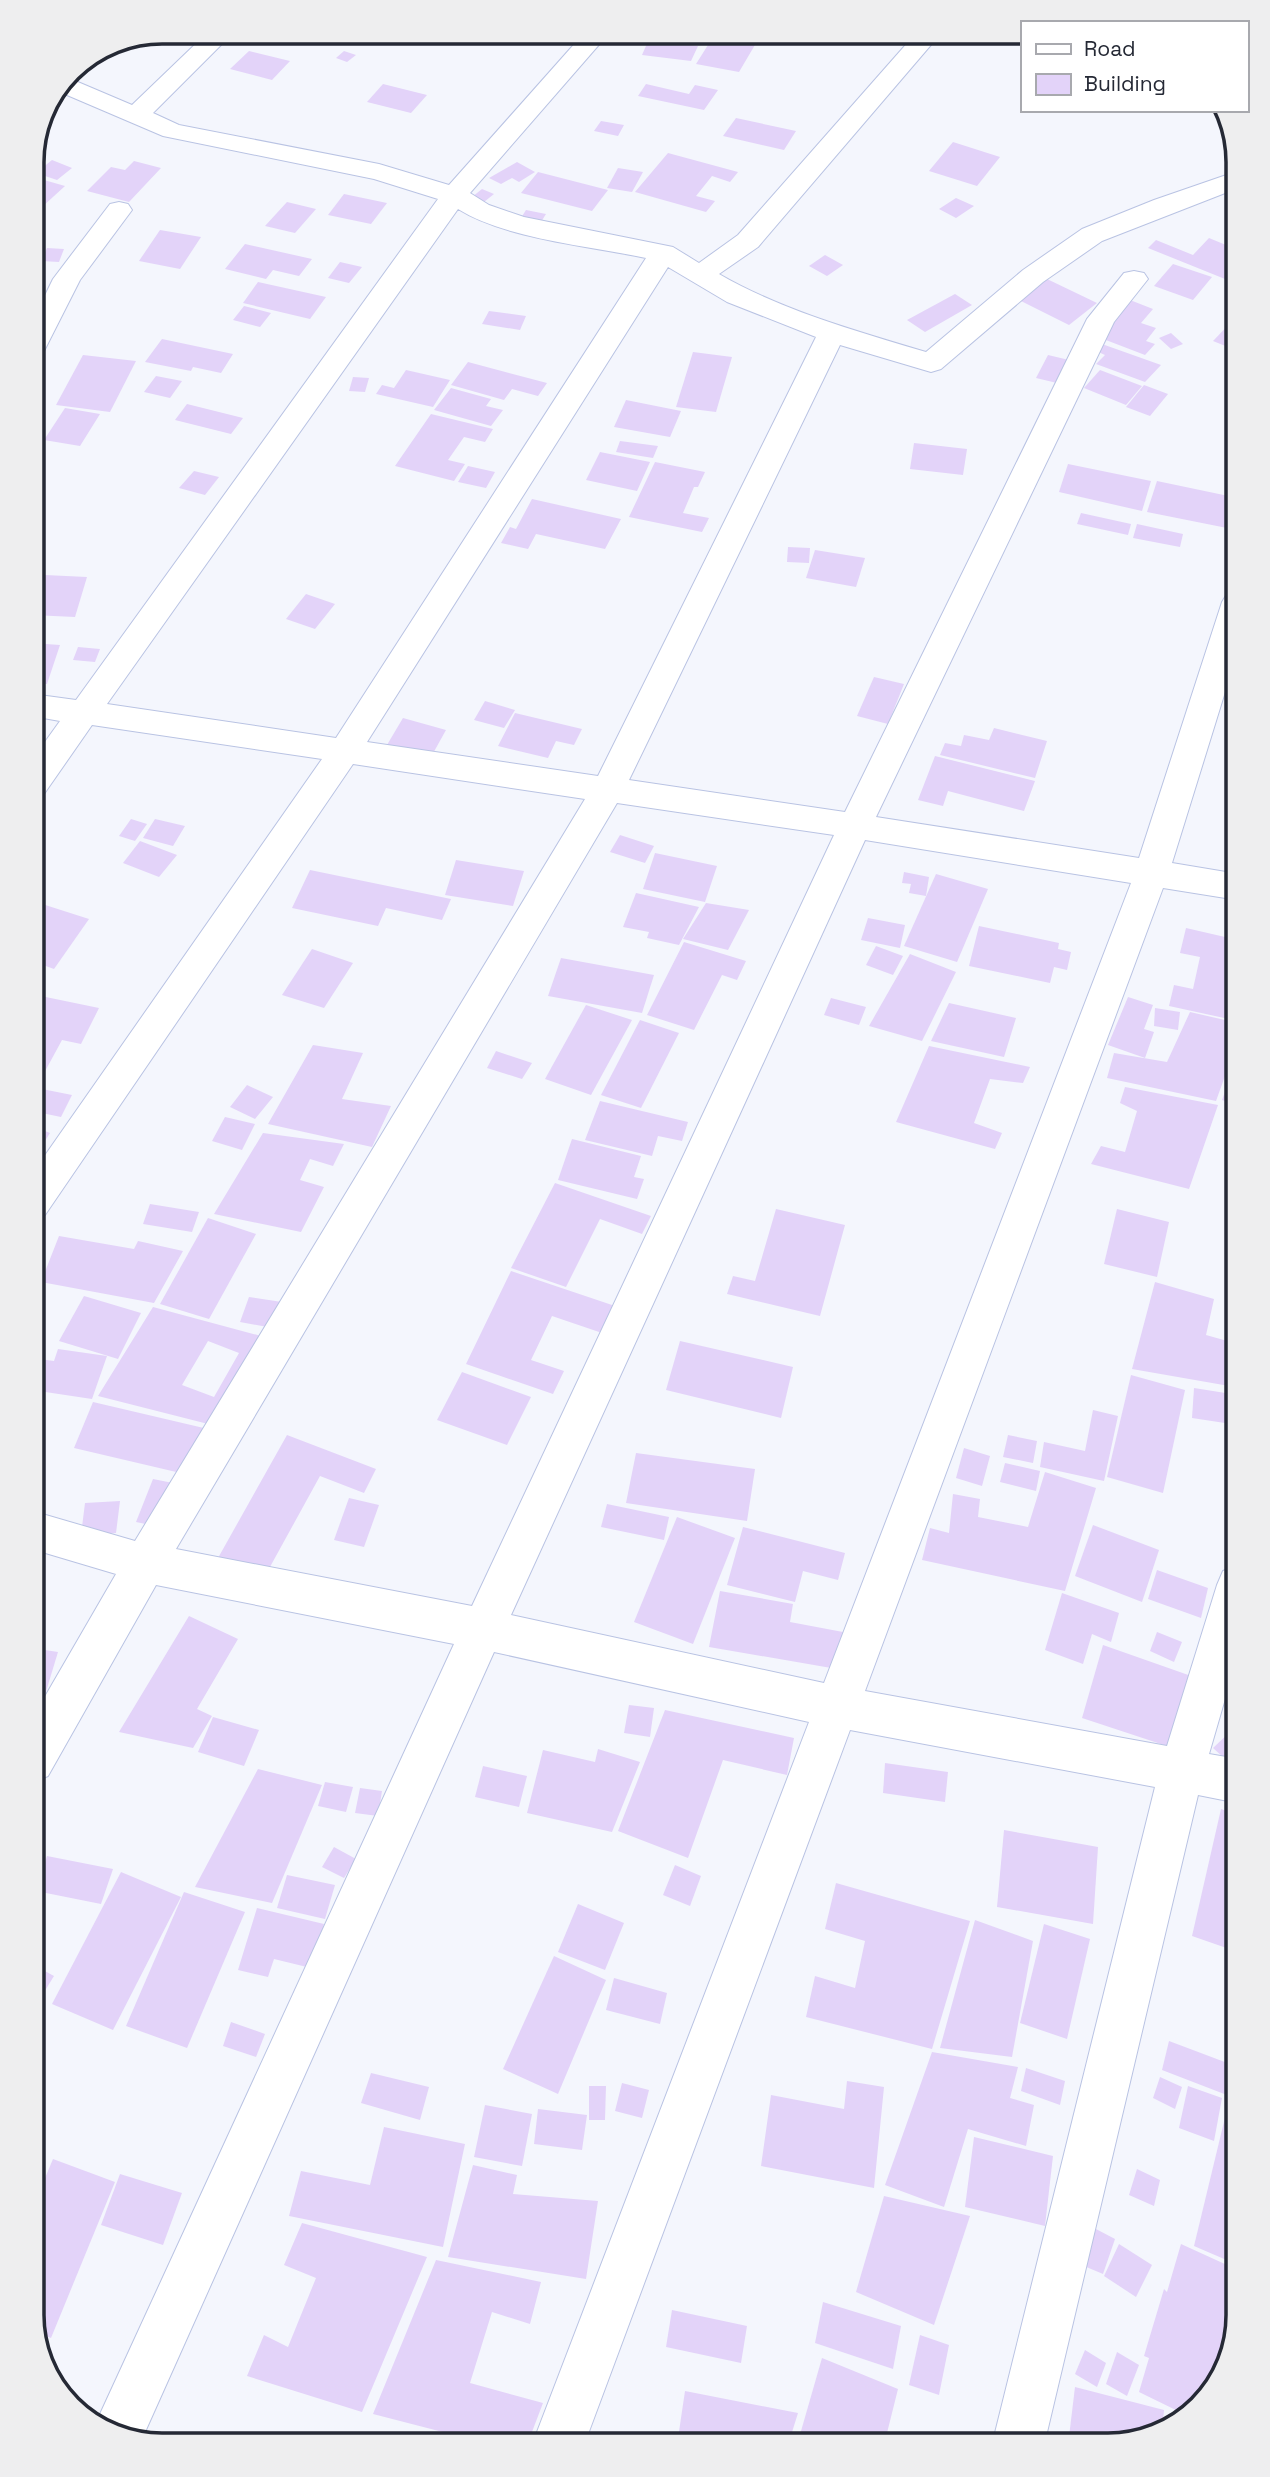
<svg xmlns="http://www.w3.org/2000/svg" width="1270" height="2477" font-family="'Space Grotesk',sans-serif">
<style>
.building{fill:#e3d3f9;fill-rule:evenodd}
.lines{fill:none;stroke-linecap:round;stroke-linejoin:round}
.minor-casing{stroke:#b9c3e3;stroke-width:2}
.minor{fill:#fff;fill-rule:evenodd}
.rim{fill:none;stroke:#252935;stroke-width:3.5}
</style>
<rect width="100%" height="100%" fill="#f4f6fd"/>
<!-- building -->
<g class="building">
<polygon points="691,32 753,32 762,33 739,72 696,64 708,45 697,42 700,36 689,34"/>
<polygon points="649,39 698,46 691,61 642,55"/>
<polygon points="249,51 290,61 272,80 230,69"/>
<polygon points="344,51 356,55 347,62 336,58"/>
<polygon points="383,84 427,95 411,113 367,102"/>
<polygon points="646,84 689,94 695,85 718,90 704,110 638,96"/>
<polygon points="736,118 796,131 784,150 723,136"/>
<polygon points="601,121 624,125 618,136 594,131"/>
<polygon points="953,142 1000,157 977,186 929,171"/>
<polygon points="668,153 738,172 730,182 712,176 696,196 715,201 706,212 635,192"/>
<polygon points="52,160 72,168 57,180 36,173"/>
<polygon points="134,161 161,168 129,202 87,191 111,167 125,170"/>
<polygon points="517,162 535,172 519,182 512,178 501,184 489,178"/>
<polygon points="618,168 643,172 632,192 607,188"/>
<polygon points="538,172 608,190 592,211 521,193"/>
<polygon points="37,178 65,186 42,207 32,204 32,182"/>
<polygon points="482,189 494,194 479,206 467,201"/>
<polygon points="344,194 387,203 371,224 328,215"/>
<polygon points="956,198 974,206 956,218 939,209"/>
<polygon points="287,202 316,209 295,233 265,226"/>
<polygon points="526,210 546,214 541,222 521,218"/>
<polygon points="160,230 201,237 180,269 139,261"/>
<polygon points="1209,238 1238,250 1238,265 1225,279 1148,248 1156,240 1193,255"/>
<polygon points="245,244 312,259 299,276 273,270 266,279 225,269"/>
<polygon points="47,248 64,249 59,262 41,261"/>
<polygon points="825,255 843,265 827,276 809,266"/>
<polygon points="340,262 362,267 349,283 328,278"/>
<polygon points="1173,264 1212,277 1193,300 1154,286"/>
<polygon points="1047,279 1097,303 1069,325 1019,300"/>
<polygon points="258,282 326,297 310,319 243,303"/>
<polygon points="955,294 972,305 925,332 907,320"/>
<polygon points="1130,300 1153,309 1141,323 1156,328 1146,341 1155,344 1145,355 1098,337"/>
<polygon points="244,306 271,313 260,327 233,320"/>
<polygon points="489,311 526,316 520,330 482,324"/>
<polygon points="1235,318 1238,319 1238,351 1213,341"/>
<polygon points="1171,333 1183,344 1171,349 1159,338"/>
<polygon points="162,339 233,354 221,373 193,367 191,371 145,362"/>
<polygon points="1102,344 1161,365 1145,382 1096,364 1105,355 1096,351"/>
<polygon points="693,352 732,357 716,412 676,407"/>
<polygon points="83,355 136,361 110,412 56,405"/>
<polygon points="1048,355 1069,360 1057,383 1036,378"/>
<polygon points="468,362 547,383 538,396 512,389 504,400 451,385"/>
<polygon points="406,370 450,380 433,407 376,394 382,385 394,388"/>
<polygon points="1100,370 1142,386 1126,405 1084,388"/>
<polygon points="156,376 182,381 170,398 144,392"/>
<polygon points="353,377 369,378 365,392 349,391"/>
<polygon points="1144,385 1168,394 1150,416 1126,407"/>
<polygon points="451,388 491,399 486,406 503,410 491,426 434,410"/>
<polygon points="626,400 681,411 670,437 614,427"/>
<polygon points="187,404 243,418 231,434 175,420"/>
<polygon points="65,408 100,414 80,446 44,440"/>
<polygon points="431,414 493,429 485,442 464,437 448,460 465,464 454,481 395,466"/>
<polygon points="620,441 658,446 653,458 616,452"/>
<polygon points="914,443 967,449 963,475 910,469"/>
<polygon points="600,452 650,462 637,491 586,480"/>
<polygon points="655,462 705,472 698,487 694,487 683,513 709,518 702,532 629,517"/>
<polygon points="1068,464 1151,481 1142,511 1059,492"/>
<polygon points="468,466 495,472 486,488 458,482"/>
<polygon points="194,471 219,477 205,495 179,488"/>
<polygon points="1157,481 1238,498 1232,529 1147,512"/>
<polygon points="32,497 43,498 32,523"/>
<polygon points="532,499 621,519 605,549 536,534 528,549 501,543 510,527 516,529"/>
<polygon points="1081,513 1131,524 1128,535 1077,524"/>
<polygon points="1137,524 1183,534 1180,547 1133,538"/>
<polygon points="788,547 810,548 809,563 787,562"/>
<polygon points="815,550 865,558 856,587 806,578"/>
<polygon points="45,575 87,577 75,617 32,615"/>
<polygon points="306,594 335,604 315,629 286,619"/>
<polygon points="32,643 60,645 47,684 32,683"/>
<polygon points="78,647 100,649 95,662 73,660"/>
<polygon points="874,677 904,684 888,724 857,716"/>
<polygon points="485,701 515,710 504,728 474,720"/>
<polygon points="515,713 582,729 574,745 556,741 548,758 498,746"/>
<polygon points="403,718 446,730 426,766 381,755"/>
<polygon points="994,728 1047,741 1035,778 940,755 945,743 961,746 964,735 989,740"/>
<polygon points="935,756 1035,781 1024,811 948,791 943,806 918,800"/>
<polygon points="131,819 147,824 135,841 119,836"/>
<polygon points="155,819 185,826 173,846 143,838"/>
<polygon points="620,835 654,846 645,863 610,852"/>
<polygon points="140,841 177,855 159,877 123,863"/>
<polygon points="655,853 717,866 705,902 643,889"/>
<polygon points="456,860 524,871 513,906 445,895"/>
<polygon points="310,870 451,899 442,920 386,908 378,926 292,908"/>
<polygon points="904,872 929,877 926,896 909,893 911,884 902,883"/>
<polygon points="936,874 988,889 957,962 904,946"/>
<polygon points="636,893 699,907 679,945 647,938 649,932 623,927"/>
<polygon points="39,903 89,919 54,969 32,961 32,914"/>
<polygon points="706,903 749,910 728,950 683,939"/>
<polygon points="868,918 905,925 900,948 861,940"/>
<polygon points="979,926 1059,943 1058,949 1071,952 1067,970 1054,967 1050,983 969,966"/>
<polygon points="1186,928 1238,940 1238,1021 1169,1006 1174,985 1193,989 1200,957 1180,953"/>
<polygon points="684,942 746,961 737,980 722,975 694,1030 647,1015"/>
<polygon points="876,946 903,956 893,975 866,965"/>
<polygon points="312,949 353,963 324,1008 282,995"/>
<polygon points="910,954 956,972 922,1041 869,1026"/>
<polygon points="561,958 654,975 642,1013 548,996"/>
<polygon points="36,995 99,1008 81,1044 62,1040 43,1075 32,1072 32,1003"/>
<polygon points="1128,997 1153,1005 1144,1029 1154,1032 1145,1058 1108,1045"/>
<polygon points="831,998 866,1007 859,1025 824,1015"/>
<polygon points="949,1003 1016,1018 1004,1057 931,1041"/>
<polygon points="586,1005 632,1020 591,1095 545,1079"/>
<polygon points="1155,1008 1180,1012 1178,1030 1154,1026"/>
<polygon points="1190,1012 1238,1023 1238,1040 1216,1101 1107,1078 1114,1053 1167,1062"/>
<polygon points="640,1020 679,1033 641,1108 601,1095"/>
<polygon points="313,1045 363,1053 342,1099 391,1106 372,1147 268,1124"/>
<polygon points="929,1046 1030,1067 1023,1083 990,1079 974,1123 1002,1133 995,1149 896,1122"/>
<polygon points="496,1051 532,1063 522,1079 487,1068"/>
<polygon points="1238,1056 1238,1105 1222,1100"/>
<polygon points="247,1085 273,1097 255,1119 230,1107"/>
<polygon points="32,1087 72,1095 61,1117 32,1111"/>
<polygon points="1125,1087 1218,1105 1189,1189 1091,1164 1101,1146 1125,1152 1137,1111 1120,1103"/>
<polygon points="600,1101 688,1122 682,1141 658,1136 652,1156 585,1140"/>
<polygon points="225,1117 255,1124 242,1150 212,1141"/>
<polygon points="35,1127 50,1133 38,1152 32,1150 32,1132"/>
<polygon points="263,1133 344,1144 333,1166 310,1159 300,1180 324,1187 301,1232 214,1214"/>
<polygon points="572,1139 641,1156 634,1177 644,1179 637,1199 558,1180"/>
<polygon points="555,1183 651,1216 642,1234 600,1219 566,1287 511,1268"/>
<polygon points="150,1204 199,1212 192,1232 143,1224"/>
<polygon points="776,1209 845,1225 820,1316 727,1294 733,1276 755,1281"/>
<polygon points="1117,1209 1169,1222 1157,1277 1104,1264"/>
<polygon points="208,1218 256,1234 209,1319 160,1304"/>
<polygon points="59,1236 134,1249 138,1241 183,1251 154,1303 41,1282"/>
<polygon points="511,1271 615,1306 602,1333 552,1316 531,1360 564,1371 553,1394 466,1364"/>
<polygon points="1155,1282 1214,1299 1206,1335 1238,1344 1238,1371 1235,1387 1132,1369"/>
<polygon points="84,1296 141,1313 118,1359 59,1341"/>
<polygon points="249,1297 282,1302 273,1328 240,1322"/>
<path d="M153 1307 261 1336 216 1426 98 1396ZM208 1341 239 1353 214 1397 182 1385Z"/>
<polygon points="680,1341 793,1367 781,1418 666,1390"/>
<polygon points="58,1349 107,1356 92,1399 32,1390 32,1358 54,1361"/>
<polygon points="462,1372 531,1397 507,1445 437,1420"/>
<polygon points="1131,1375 1185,1390 1163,1493 1107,1477"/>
<polygon points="1194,1388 1238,1395 1238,1425 1192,1418"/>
<polygon points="93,1402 208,1429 189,1475 74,1448"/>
<polygon points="1093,1410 1118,1416 1104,1481 1040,1467 1044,1442 1085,1451"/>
<polygon points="287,1435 376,1469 364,1493 320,1476 265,1576 218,1558"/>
<polygon points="1008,1435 1037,1441 1033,1463 1003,1457"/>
<polygon points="964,1448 990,1456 982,1486 956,1478"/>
<polygon points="636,1453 755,1469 747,1521 626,1503"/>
<polygon points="1005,1463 1040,1471 1036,1491 1000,1482"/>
<polygon points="1045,1472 1096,1488 1065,1591 922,1560 930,1528 949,1533 953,1494 980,1499 978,1517 1028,1527"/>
<polygon points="153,1479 178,1484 160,1527 136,1522"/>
<polygon points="349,1498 379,1505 364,1547 334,1540"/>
<polygon points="120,1501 116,1533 81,1535 85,1503"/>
<polygon points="607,1504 669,1517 664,1540 601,1527"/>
<polygon points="677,1517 735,1538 693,1644 634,1622"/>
<polygon points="1093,1525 1159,1550 1142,1602 1075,1576"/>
<polygon points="743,1527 845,1553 838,1580 803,1571 795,1602 727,1585"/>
<polygon points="1157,1570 1208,1588 1201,1618 1148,1599"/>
<polygon points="720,1591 793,1604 790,1622 843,1632 837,1669 709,1647"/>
<polygon points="1062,1593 1119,1613 1111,1642 1092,1634 1083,1664 1045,1650"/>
<polygon points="189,1616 238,1639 197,1709 212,1716 193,1748 119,1732"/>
<polygon points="1157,1632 1182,1642 1174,1662 1150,1651"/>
<polygon points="1103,1645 1194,1677 1176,1749 1082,1718"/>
<polygon points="32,1648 58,1652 41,1708 32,1707"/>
<polygon points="629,1705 654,1708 650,1737 624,1733"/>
<polygon points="665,1710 794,1738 787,1775 723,1760 688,1858 618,1831"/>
<polygon points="213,1717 259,1730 244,1766 198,1752"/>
<polygon points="1232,1730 1238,1736 1238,1760 1233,1766 1213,1748"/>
<polygon points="598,1749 640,1762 612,1832 527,1813 543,1750 595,1762"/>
<polygon points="885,1763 948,1772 945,1802 883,1793"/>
<polygon points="483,1766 527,1776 519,1807 475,1797"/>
<polygon points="258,1769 322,1785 272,1903 195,1887"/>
<polygon points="325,1782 353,1787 346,1812 318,1806"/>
<polygon points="360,1788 382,1791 378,1816 355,1813"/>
<polygon points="1221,1809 1238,1815 1238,1952 1192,1936"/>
<polygon points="1004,1830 1098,1847 1093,1924 997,1907"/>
<polygon points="334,1847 356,1859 344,1878 322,1867"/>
<polygon points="47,1856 113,1869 101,1904 36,1891"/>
<polygon points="675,1865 701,1876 690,1906 663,1895"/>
<polygon points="121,1872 181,1897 113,2030 52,2004"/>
<polygon points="287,1875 335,1885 325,1919 277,1908"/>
<polygon points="836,1883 970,1921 932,2049 806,2017 815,1976 855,1988 865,1941 825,1929"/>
<polygon points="184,1892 245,1912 187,2048 126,2026"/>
<polygon points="32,1896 43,1901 32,1924"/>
<polygon points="578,1904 624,1923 605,1970 558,1952"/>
<polygon points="257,1908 324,1924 311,1968 274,1959 268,1977 238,1970"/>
<polygon points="975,1920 1033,1941 1012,2057 940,2048"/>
<polygon points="1044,1924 1090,1939 1067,2039 1020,2023"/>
<polygon points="554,1956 606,1980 558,2094 503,2069"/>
<polygon points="32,1964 54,1976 38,2002 32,1999"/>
<polygon points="614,1978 667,1993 660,2024 606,2010"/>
<polygon points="231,2022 265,2034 256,2057 223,2046"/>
<polygon points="1169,2041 1238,2067 1232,2097 1162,2070"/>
<polygon points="932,2052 1018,2067 1010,2098 1034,2105 1026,2146 968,2129 944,2207 885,2185"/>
<polygon points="1026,2068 1065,2081 1060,2105 1021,2091"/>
<polygon points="371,2073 429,2087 420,2120 361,2103"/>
<polygon points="1160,2077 1182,2087 1175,2109 1153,2098"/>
<polygon points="847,2081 884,2087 874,2188 761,2166 771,2095 844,2109"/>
<polygon points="622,2083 649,2090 642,2118 615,2111"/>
<polygon points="589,2086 606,2086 605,2120 589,2120"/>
<polygon points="1188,2086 1222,2098 1214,2141 1179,2128"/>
<polygon points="485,2105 532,2114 522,2166 474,2157"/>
<polygon points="1228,2105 1238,2109 1238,2265 1194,2246"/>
<polygon points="538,2109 587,2115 582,2150 534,2144"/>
<polygon points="384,2127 465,2144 443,2247 289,2216 301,2171 370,2185"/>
<polygon points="974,2137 1053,2156 1045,2226 965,2207"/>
<polygon points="32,2152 41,2155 32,2177"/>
<polygon points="53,2159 115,2182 51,2338 35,2332 32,2315 32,2209"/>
<polygon points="473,2165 517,2175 513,2194 598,2201 586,2279 448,2257"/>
<polygon points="1137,2169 1160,2180 1154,2206 1129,2195"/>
<polygon points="120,2174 182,2193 163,2245 101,2225"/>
<polygon points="884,2196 970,2216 934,2325 856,2292"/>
<polygon points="302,2223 427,2257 362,2412 247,2376 264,2335 288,2347 316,2278 284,2265"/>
<polygon points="1096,2229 1115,2239 1103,2274 1084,2266"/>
<polygon points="1119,2244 1152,2265 1136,2297 1104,2276"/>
<polygon points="1181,2244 1238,2270 1238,2315 1217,2387 1184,2414 1139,2392 1149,2358 1144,2356 1164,2289 1167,2292"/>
<polygon points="436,2260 541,2282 530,2324 492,2312 470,2383 543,2403 527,2445 493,2445 373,2414"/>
<polygon points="823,2302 901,2326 893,2369 815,2343"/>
<polygon points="672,2310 747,2326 741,2363 666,2347"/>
<polygon points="920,2335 949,2345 939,2395 909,2385"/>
<polygon points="1085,2350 1106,2363 1097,2387 1075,2374"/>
<polygon points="1117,2352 1139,2365 1127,2396 1106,2384"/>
<polygon points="822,2358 898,2389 884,2445 797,2445"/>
<polygon points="1075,2387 1164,2410 1162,2432 1108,2445 1068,2445"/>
<polygon points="685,2391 798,2413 788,2445 677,2445"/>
</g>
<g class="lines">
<defs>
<g id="minor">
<path d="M208 32H234L153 113 179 125 379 164 449 185 585 32H610L470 193 489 205 524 217 673 247 699 263 738 235 917 32H942L758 247 719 274C783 311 856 331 926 352L1023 270 1082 229 1154 200 1238 171V188L1102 241 1043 282 941 369 931 372 840 345 629 780 845 812 1087 319 1124 273 1134 271 1144 273 1148 279 1114 322 876 817 1139 858 1222 602 1227 594 1238 591V650L1172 863 1238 874V900L1163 888 865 1691 1167 1746 1217 1585 1223 1571 1238 1565V1654L1209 1754 1238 1759V1803L1198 1795 1044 2445H992L1155 1787 850 1730 584 2445H532L809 1722 494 1652 141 2441 95 2425 454 1644 156 1585 48 1776 32 1783V1719L116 1574 32 1549V1511L135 1541 585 799 353 764 45 1215 32 1220V1174L322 759 92 725 44 794 32 797V760L60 721 32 716V694L76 700 438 199 374 179 163 136 60 92 66 77 132 105ZM458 209C506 239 590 246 646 258L336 738 107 704ZM668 267 727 302 816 337 598 776 367 742ZM617 803 834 835 472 1606 176 1549ZM865 840 1131 883 824 1683 511 1615Z"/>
<polygon points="119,202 128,204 132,210 80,280 42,355 32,358 32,322 53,279 110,204"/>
</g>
</defs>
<!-- minor casing -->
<use href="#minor" class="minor-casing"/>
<!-- minor -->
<use href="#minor" class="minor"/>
</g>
<!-- crop -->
<path d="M0 0H1270V2477H0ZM162 44H1108A118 118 0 0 1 1226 162V2315A118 118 0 0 1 1108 2433H162A118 118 0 0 1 44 2315V162A118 118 0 0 1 162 44Z" fill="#eeeeef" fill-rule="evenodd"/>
<path class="rim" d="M162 44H1108A118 118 0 0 1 1226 162V2315A118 118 0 0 1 1108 2433H162A118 118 0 0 1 44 2315V162A118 118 0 0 1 162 44Z"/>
<!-- legend -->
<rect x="1021" y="21" width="228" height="91" fill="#ffffff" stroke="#a8a9ae" stroke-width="2"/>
<rect x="1036" y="44" width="35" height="10" fill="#ffffff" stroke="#a8a9ae" stroke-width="2"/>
<text x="1084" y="56" font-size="21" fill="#252935">Road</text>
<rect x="1036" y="74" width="35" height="21" fill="#e3d3f9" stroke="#a8a9ae" stroke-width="2"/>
<text x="1084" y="91" font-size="21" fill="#252935">Building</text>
</svg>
